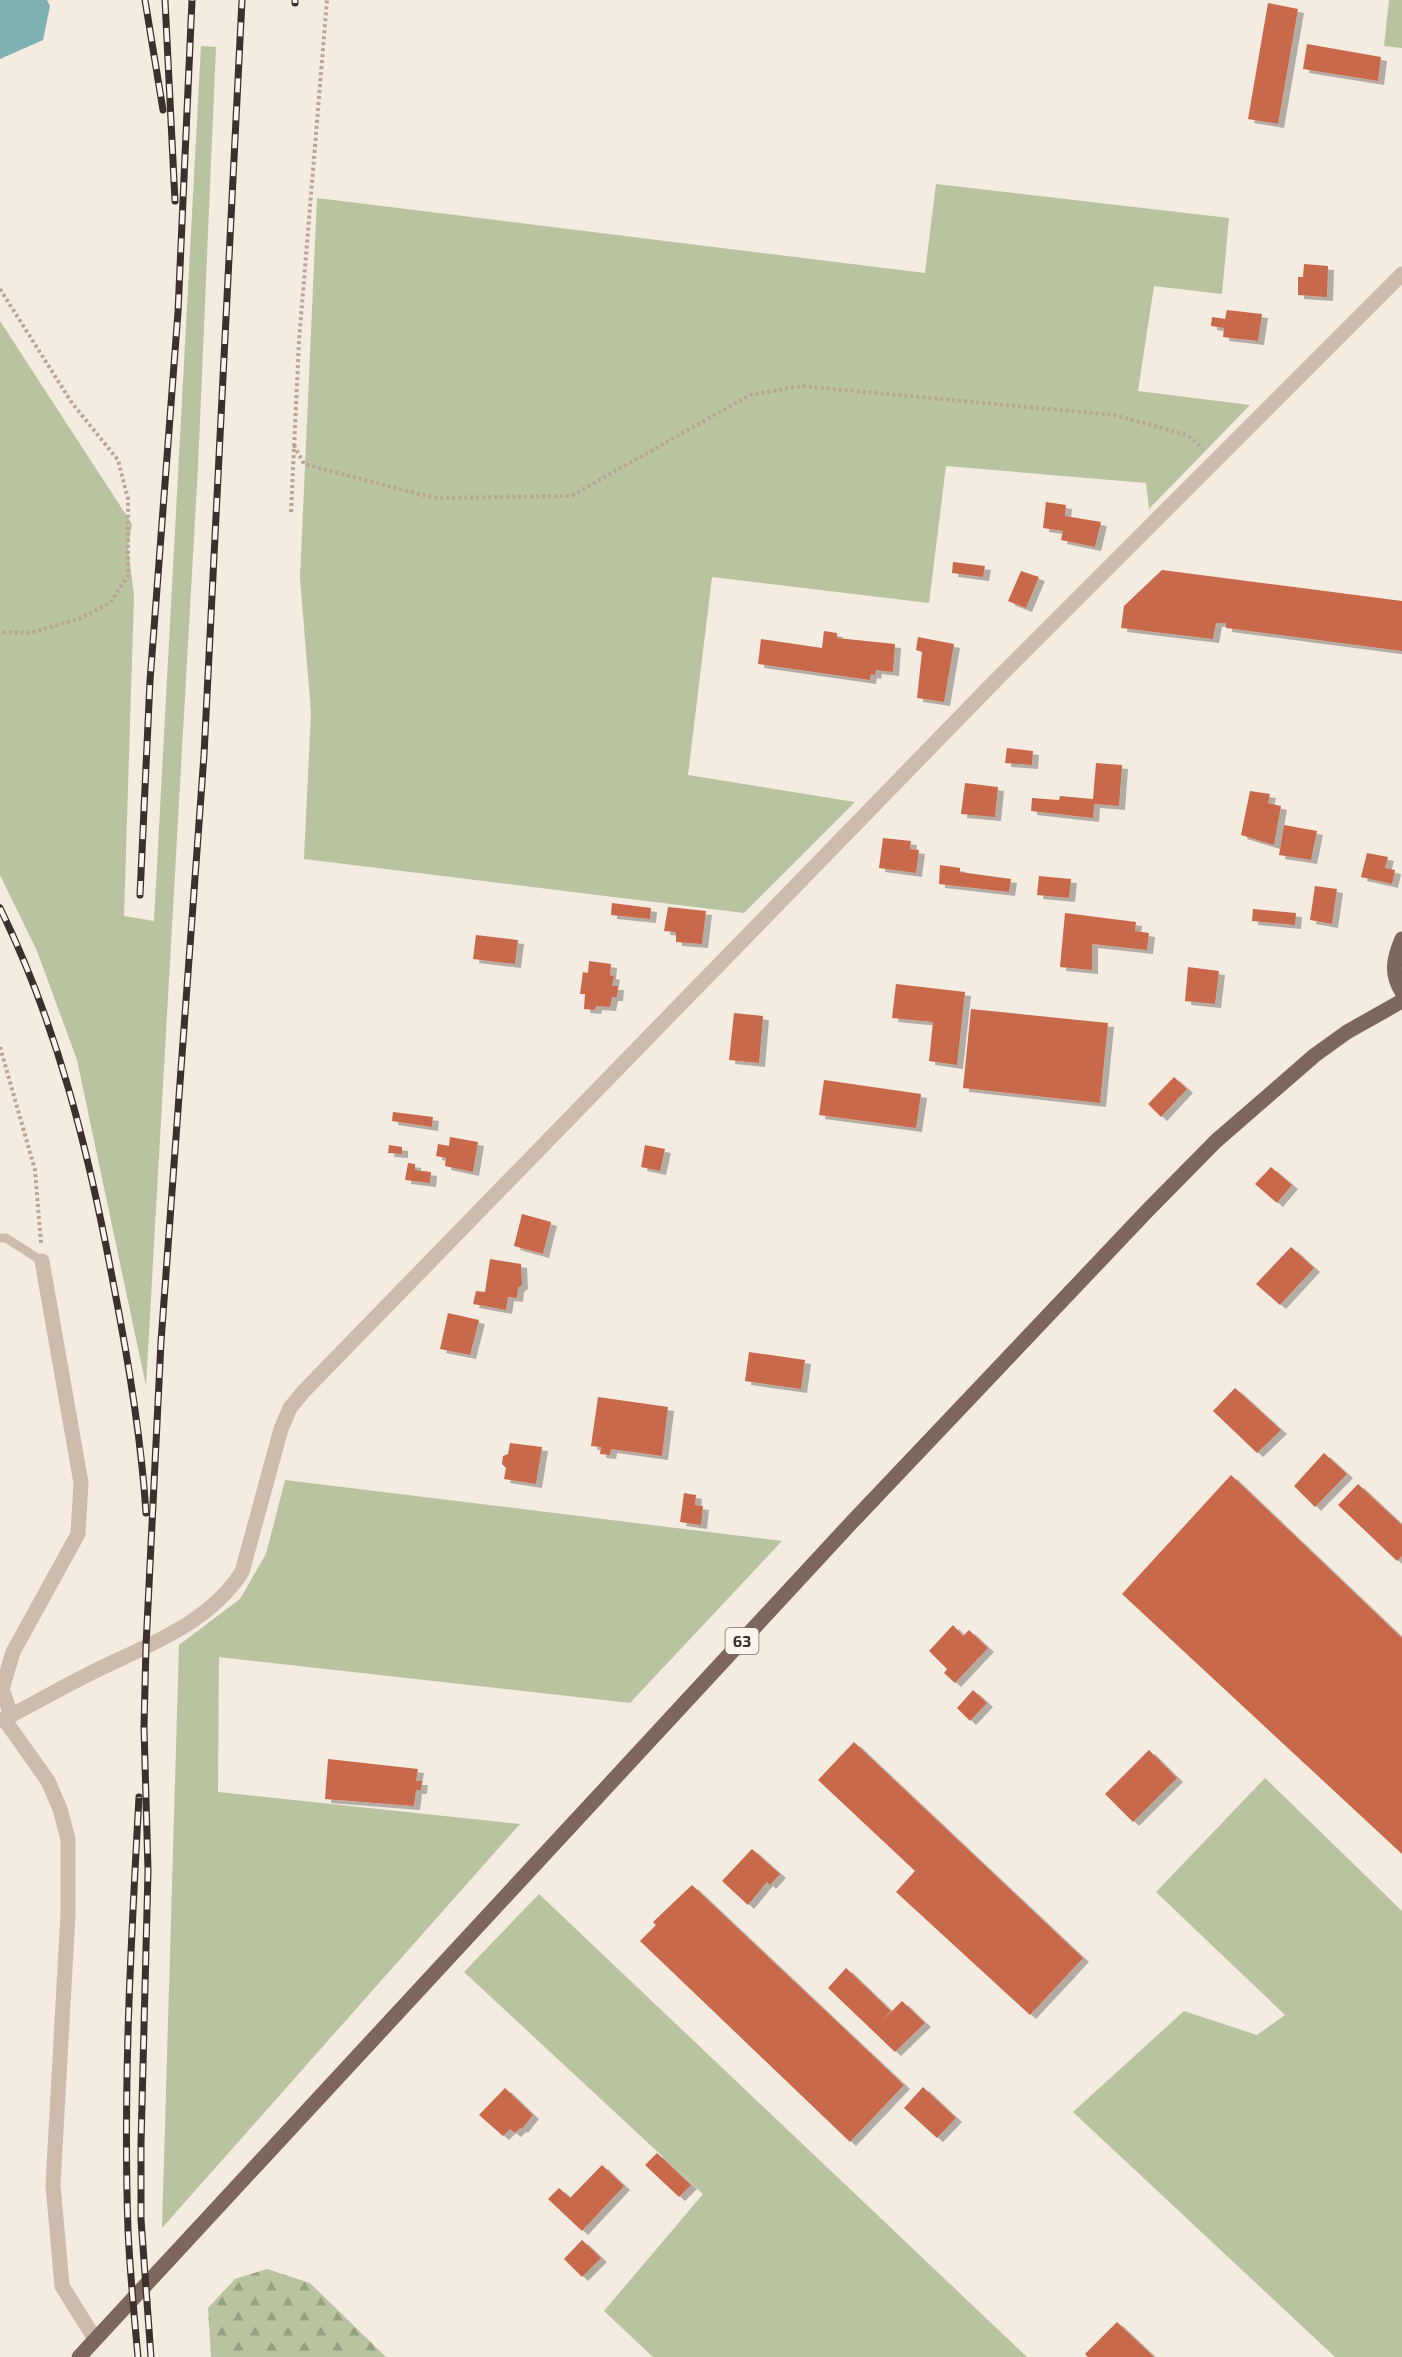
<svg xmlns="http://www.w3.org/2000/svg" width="1402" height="2357" font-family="'Exo 2',sans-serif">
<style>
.green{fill:#b8c4a0}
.forest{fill:url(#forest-firs)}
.water{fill:#7fb0b2}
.building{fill:#c8694b;filter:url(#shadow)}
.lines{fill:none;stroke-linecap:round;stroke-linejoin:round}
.path{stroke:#b9a596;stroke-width:4;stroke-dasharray:3 3;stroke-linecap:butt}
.lane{stroke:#cdbbac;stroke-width:9}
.street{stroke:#cdbbac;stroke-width:15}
.primary{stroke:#7d675c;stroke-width:15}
.rail-casing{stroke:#3b302b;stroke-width:7}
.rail{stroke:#fbf5ee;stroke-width:4.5;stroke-dasharray:14;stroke-linecap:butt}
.labels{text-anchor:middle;stroke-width:4.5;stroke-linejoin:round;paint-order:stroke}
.shield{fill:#fbf5ee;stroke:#756b66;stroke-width:1.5}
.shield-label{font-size:16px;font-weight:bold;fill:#3b302b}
</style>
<defs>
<pattern id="forest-firs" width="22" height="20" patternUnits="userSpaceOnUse" patternTransform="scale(1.5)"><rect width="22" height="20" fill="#b8c4a0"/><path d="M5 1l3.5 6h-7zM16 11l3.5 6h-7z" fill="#97a083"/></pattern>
<filter id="shadow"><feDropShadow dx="6" dy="4" stdDeviation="0" flood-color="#0004"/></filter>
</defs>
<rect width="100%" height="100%" fill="#f4ebe1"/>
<!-- green -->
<g class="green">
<polygon points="1389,0 1402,0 1402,48 1384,46"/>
<polygon points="201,46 216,47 198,467 146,1386 77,1060 37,951 0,875 0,321 132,524 128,547 134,596 124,916 154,921"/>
<polygon points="936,184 1229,218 1222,294 1154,286 1138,391 1250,405 1149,509 1146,483 946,466 929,603 712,577 688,775 855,802 744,913 304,859 311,712 300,578 317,198 925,273"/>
<polygon points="285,1480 782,1541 630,1703 219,1657 218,1792 520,1824 162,2228 179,1645 240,1599 266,1554"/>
<polygon points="1265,1778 1402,1911 1402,2357 1335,2357 1073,2112 1184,2011 1257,2035 1285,2015 1156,1892"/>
<polygon points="539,1894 1027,2357 653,2357 604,2311 703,2194 464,1972"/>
</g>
<!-- forest -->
<polygon class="forest" points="267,2269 310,2283 386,2357 211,2357 208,2308 235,2279"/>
<!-- water -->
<polygon class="water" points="0,0 47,0 50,6 43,40 0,59"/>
<!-- building -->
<g class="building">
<polygon points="1268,3 1298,9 1278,124 1248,119"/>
<polygon points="1307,44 1381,57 1378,81 1303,69"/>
<polygon points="1304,264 1328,266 1327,297 1298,295 1298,277 1303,277"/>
<polygon points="1227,310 1262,314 1258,341 1223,337 1224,328 1211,326 1212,317 1225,319"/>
<polygon points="1046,502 1066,505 1065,516 1101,522 1095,547 1061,540 1063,531 1043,528"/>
<polygon points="953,562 985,566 983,577 952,573"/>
<polygon points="1162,570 1402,601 1402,651 1226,628 1226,623 1216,623 1213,639 1121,628 1124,606"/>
<polygon points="1021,571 1039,577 1026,608 1008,601"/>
<polygon points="824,631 837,633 837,638 895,644 893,672 876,670 875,675 871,674 870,680 758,664 761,639 822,648"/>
<polygon points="918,637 954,644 944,702 917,698 922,652 916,650"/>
<polygon points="1007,748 1033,751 1032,765 1005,763"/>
<polygon points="1096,763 1122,765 1119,806 1094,804 1093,818 1031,811 1032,798 1059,800 1060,796 1093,799"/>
<polygon points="965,783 998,787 995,817 961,814"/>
<polygon points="1250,791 1270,794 1268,803 1281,806 1274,845 1241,835"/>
<polygon points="1284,825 1317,831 1311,860 1279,855"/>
<polygon points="883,838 911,841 910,849 919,850 916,873 879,868"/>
<polygon points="1367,853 1388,857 1385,868 1395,870 1392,884 1361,877"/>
<polygon points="940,865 960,868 960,872 1011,879 1009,892 939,884"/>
<polygon points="1039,876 1071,879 1069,898 1037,895"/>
<polygon points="1315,886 1337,889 1332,924 1310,920"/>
<polygon points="612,903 651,908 650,919 611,915"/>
<polygon points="668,907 706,911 702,944 676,942 676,932 664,931"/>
<polygon points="1253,909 1296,913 1295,925 1252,921"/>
<polygon points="1065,913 1136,922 1135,931 1149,933 1147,950 1092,944 1092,970 1060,967"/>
<polygon points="476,935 518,940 515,964 473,959"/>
<polygon points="589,961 611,964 610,975 614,976 612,986 618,986 617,997 612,997 610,1007 596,1006 595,1010 584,1009 585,994 580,994 583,972 588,973"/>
<polygon points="1188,967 1219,971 1215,1004 1185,1001"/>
<polygon points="896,984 965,992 957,1065 929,1061 933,1022 892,1018"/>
<polygon points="971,1009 1108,1023 1100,1103 963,1088"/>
<polygon points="734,1013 763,1016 759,1063 729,1060"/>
<polygon points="1174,1077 1187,1089 1161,1117 1148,1104"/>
<polygon points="824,1080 921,1094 916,1128 819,1115"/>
<polygon points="393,1112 433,1117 432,1127 392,1121"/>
<polygon points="450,1137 478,1142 473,1172 445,1166 446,1158 436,1156 438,1144 449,1146"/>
<polygon points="389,1145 402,1147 402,1154 388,1153"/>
<polygon points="645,1145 665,1149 660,1171 641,1167"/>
<polygon points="408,1163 415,1164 415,1170 431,1172 430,1183 405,1180"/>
<polygon points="1271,1167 1292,1185 1277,1203 1255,1184"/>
<polygon points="522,1214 551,1222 543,1254 514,1246"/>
<polygon points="1291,1247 1314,1268 1280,1305 1256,1284"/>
<polygon points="490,1259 521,1264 522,1285 518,1288 517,1298 508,1297 506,1310 473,1304 476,1291 485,1292"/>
<polygon points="448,1313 479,1320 470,1355 440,1349"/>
<polygon points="749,1352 805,1360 801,1389 745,1381"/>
<polygon points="1235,1388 1281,1430 1257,1453 1213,1411"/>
<polygon points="598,1397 668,1407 662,1456 611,1449 610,1455 600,1454 601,1447 591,1446"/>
<polygon points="510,1443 542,1447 536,1484 504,1479 506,1468 502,1464 503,1456 508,1454"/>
<polygon points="1324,1453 1347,1474 1315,1507 1294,1486"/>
<polygon points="1231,1475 1402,1638 1402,1854 1122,1594"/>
<polygon points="1358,1484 1402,1525 1402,1556 1397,1561 1338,1505"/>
<polygon points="684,1493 696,1495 695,1505 703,1506 701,1525 680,1522"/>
<polygon points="953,1625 963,1636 969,1630 988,1648 955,1683 944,1673 947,1669 929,1651"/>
<polygon points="973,1690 987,1703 970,1721 957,1708"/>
<polygon points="854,1742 1083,1958 1030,2015 896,1892 915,1871 818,1780"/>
<polygon points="1149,1750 1177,1778 1133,1822 1105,1794"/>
<polygon points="328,1759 418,1769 416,1781 422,1781 421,1790 416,1790 414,1806 325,1799"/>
<polygon points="752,1849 780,1874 770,1885 767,1882 748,1905 722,1881"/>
<polygon points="692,1885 904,2085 850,2142 640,1941 656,1925 653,1922"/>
<polygon points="846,1968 891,2011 881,2022 902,2001 925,2023 895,2052 828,1988"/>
<polygon points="923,2087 956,2118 937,2138 904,2108"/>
<polygon points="505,2088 533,2115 522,2129 520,2128 515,2133 510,2129 503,2136 479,2115"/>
<polygon points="657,2153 691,2185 679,2197 645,2165"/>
<polygon points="602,2165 624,2186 582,2231 548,2199 559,2188 570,2198"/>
<polygon points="582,2240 601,2258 582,2277 564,2259"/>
<polygon points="1117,2322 1154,2357 1088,2357 1085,2354"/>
</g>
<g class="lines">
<!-- path -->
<g class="path">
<polyline points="0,289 72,403 118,460 128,499 128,576 110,603 81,618 30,633 0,632"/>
<polyline points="294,445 304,464 434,498 571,496 750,395 801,386 1114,415 1187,435 1203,448"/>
<polyline points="291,512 299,341 327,0"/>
<polyline points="0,1047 35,1170 41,1243"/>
</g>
<!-- lane -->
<polyline class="lane" points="0,1238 6,1238 42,1261"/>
<!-- street -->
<g class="street">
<polyline points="11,1715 2,1689 13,1652 78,1534 81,1483 42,1261"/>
<polyline points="4,1719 48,1781 60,1809 68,1839 68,1914 53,2185 62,2286 95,2339"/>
<path d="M0 1721C30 1706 59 1689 89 1674 144 1646 207 1626 242 1572L281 1429 290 1408 304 1391 997 679 1402 274"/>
</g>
<!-- primary -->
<g class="primary">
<path d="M1402 939C1394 958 1390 973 1402 992"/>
<polyline points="79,2357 853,1521 1148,1210 1216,1141 1315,1055 1347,1032 1402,1001"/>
</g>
<defs>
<g id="rail">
<polyline points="145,0 163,110"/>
<polyline points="165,0 175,201"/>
<polyline points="295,3 295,0"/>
<polyline points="140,895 150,681 178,312 192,0"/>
<path d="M0 908C58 1027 89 1153 113 1282 128 1358 141 1435 146 1513"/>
<path d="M138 2357C134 2315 130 2272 128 2230 123 2085 131 1941 139 1797"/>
<polyline points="151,2357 141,2219 141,2144 148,1871 144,1727 146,1646 161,1342 204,755 242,0"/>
</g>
</defs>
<!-- rail casing -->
<use href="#rail" class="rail-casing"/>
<!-- rail -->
<use href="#rail" class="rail"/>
</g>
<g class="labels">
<!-- shield labels -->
<rect class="shield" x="725.5" y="1628" width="33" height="26" rx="4.5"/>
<g class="shield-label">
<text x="742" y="1647">63</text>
</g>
</g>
</svg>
